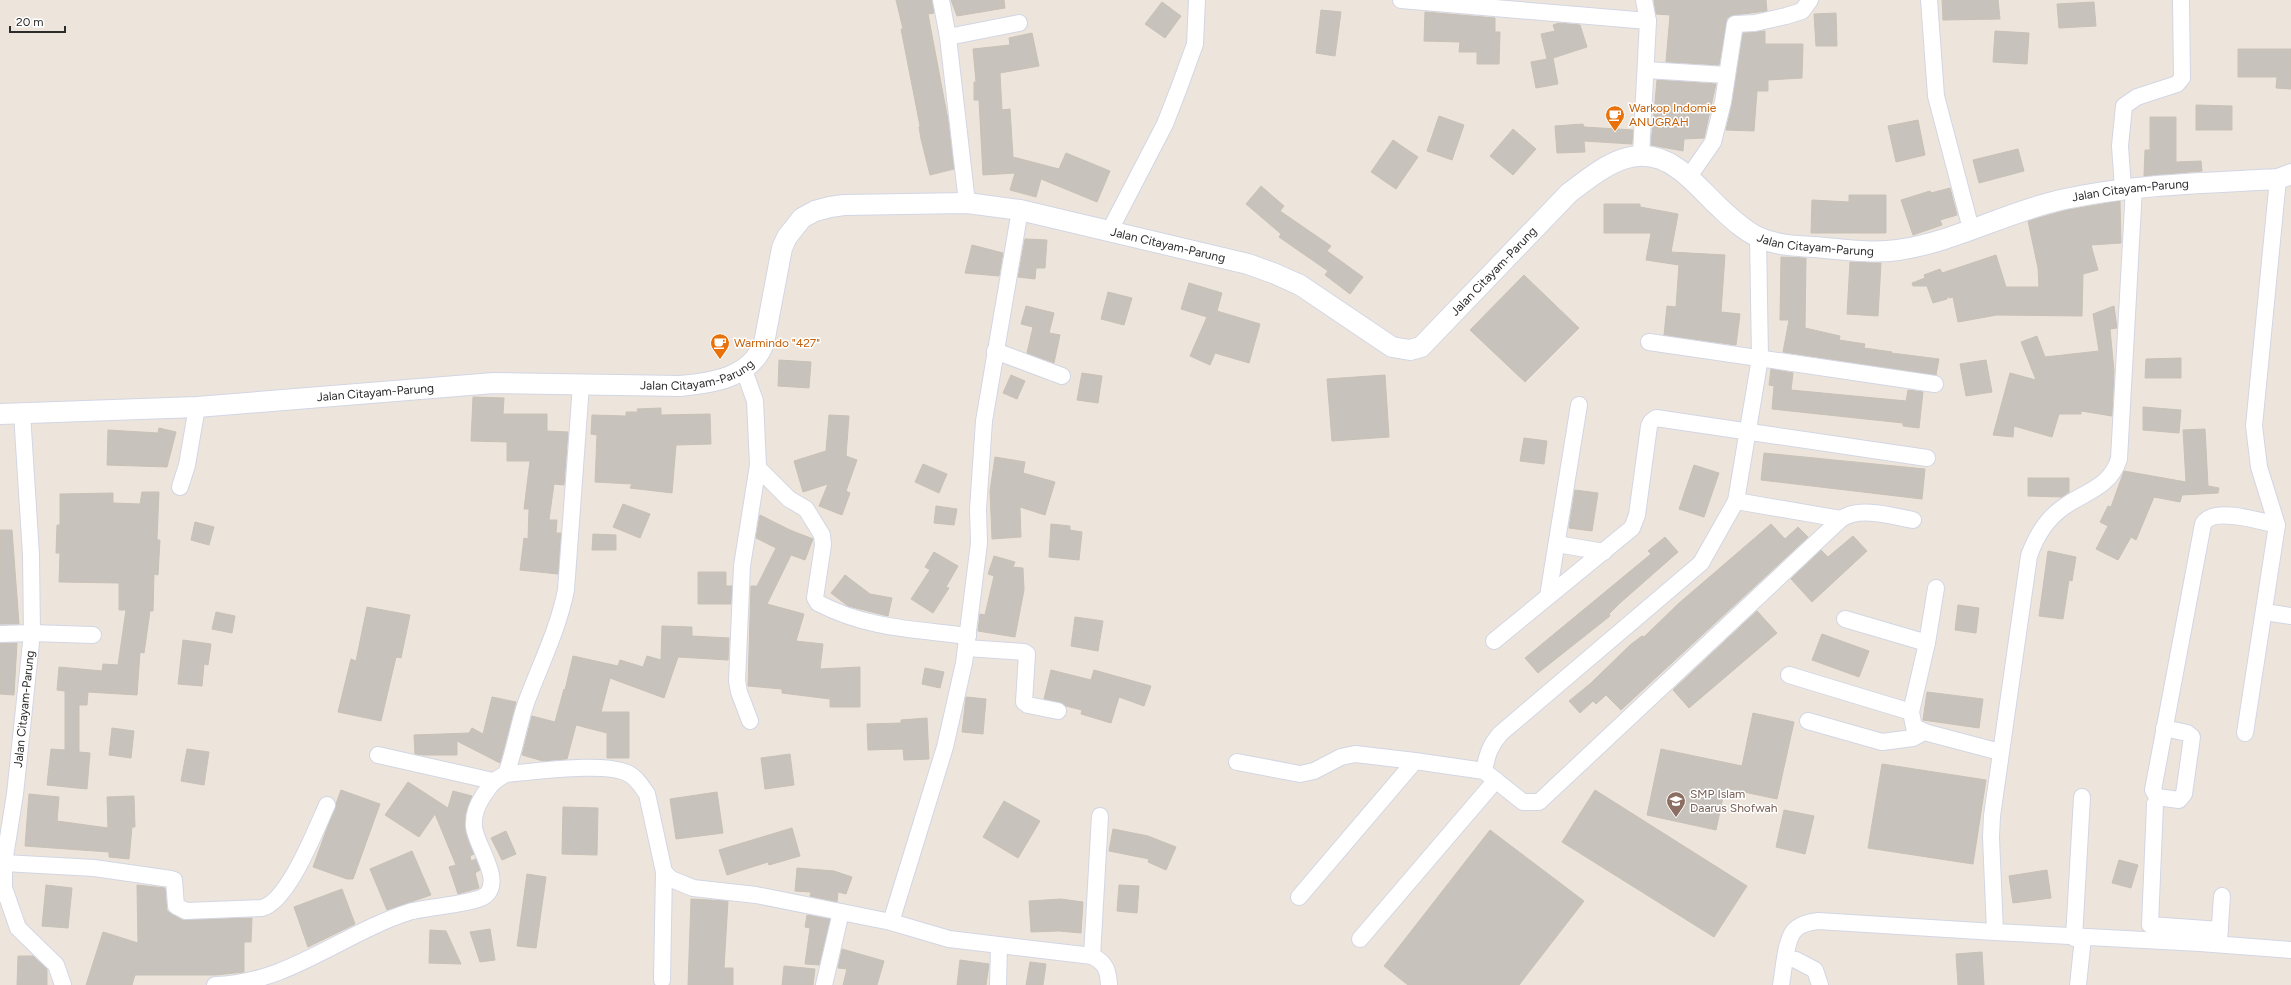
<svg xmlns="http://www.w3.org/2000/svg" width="2291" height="985" font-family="Figtree,sans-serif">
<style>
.building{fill:#c8c2bc;stroke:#c8c1b6}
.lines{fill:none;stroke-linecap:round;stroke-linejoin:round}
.minor-casing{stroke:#d2d6e4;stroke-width:18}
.tertiary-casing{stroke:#d2d6e4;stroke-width:22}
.minor{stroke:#fff;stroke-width:16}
.tertiary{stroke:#fff;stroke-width:20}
.labels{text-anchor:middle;stroke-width:3;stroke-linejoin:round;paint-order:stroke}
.food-label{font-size:12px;fill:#c56008;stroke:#fff;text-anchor:start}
.street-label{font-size:12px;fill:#2b2b2b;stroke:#fff}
.education-label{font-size:12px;fill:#785e54;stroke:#fff;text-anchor:start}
</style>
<rect width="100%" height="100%" fill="#ede5dc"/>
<!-- building -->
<g class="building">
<polygon points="896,0 932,0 934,13 928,14 948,120 954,169 930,175 921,139 919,127 920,126 901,29 903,29"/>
<polygon points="951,0 1004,0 1005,8 957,16"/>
<polygon points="1654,0 1766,0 1767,11 1734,15 1727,18 1719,65 1666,62 1670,15 1656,14"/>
<polygon points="1942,0 1998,0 2000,19 1943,20"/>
<polygon points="1162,2 1181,16 1165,38 1145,24"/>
<polygon points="2094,2 2096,26 2059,28 2057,4"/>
<polygon points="1321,10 1341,12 1335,56 1316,53"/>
<polygon points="1425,12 1495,18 1495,32 1500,32 1499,64 1477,64 1477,52 1459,52 1460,42 1424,41"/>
<polygon points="1836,13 1837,46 1816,46 1814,14"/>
<polygon points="1559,23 1580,25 1587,47 1553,58 1558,84 1536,88 1531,62 1547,59 1541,34 1555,31 1553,25"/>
<polygon points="1765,31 1765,44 1803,44 1802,78 1768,80 1768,91 1757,91 1754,131 1726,130 1732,104 1743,33"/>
<polygon points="1995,31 2029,33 2027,64 1993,62"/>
<polygon points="1032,33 1039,66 1000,73 1002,110 1010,109 1013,157 1059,169 1066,153 1110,171 1097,202 1041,179 1036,197 1010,190 1015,173 983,175 979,100 974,100 974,82 976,82 973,49 1010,45 1009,38"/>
<polygon points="2238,49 2291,49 2291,89 2276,88 2277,77 2238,77"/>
<polygon points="1657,80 1716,84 1704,138 1684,139 1683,151 1651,145"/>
<polygon points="2196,105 2232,106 2232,130 2196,130"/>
<polygon points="1439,116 1464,125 1452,160 1427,151"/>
<polygon points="2150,117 2176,117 2176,162 2201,161 2202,171 2144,176 2145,150 2150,150"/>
<polygon points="1918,120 1925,155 1896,162 1888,126"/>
<polygon points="1583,124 1584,127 1633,130 1632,144 1584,141 1585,152 1557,153 1555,126"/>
<polygon points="1513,129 1536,149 1513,175 1490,156"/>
<polygon points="1393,140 1418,157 1396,189 1371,172"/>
<polygon points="2018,149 2024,171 1979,183 1973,160"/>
<polygon points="1261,186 1284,206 1280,211 1331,246 1327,251 1363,277 1350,294 1325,275 1328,271 1279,237 1281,234 1246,204"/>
<polygon points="1950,188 1957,215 1940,220 1942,225 1913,235 1901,200 1930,191 1931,193"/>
<polygon points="1849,195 1886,195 1886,233 1811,233 1812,200 1849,202"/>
<polygon points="2120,201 2121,243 2091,245 2098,270 2083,274 2082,316 1997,315 1958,322 1953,297 1949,298 1948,292 1947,299 1933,303 1927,286 1913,286 1912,283 1925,278 1924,275 1940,269 1942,273 1996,255 2006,287 2039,287 2038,268 2028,221 2067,210"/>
<polygon points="1604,204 1640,204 1640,207 1678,214 1671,252 1725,255 1721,312 1740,314 1736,345 1664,335 1667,306 1676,307 1679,265 1646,260 1651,233 1604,233"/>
<polygon points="1025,239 1047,240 1045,268 1036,268 1035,279 1018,277"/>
<polygon points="972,245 1003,253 999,276 965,273"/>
<polygon points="1781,257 1806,258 1805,328 1840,336 1839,340 1865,344 1864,348 1892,352 1891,353 1939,359 1936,375 1783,352 1789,320 1780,320"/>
<polygon points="1850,262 1881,263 1878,316 1847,314"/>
<polygon points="1524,275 1579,328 1525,382 1470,330"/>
<polygon points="1189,283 1222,293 1217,311 1260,324 1249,363 1215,353 1210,365 1190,356 1207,317 1181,309"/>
<polygon points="1108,292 1132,298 1124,325 1101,319"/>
<polygon points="1026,306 1054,313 1049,333 1060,335 1054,363 1027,353 1033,327 1021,324"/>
<polygon points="2114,306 2117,328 2110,329 2114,371 2112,416 2081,411 2081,414 2059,414 2052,437 2014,426 2013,437 1993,435 2010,373 2036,380 2021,342 2037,336 2045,357 2099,351 2093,314"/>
<polygon points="2181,358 2181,378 2145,378 2146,359"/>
<polygon points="779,360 811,362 809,388 778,386"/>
<polygon points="1986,360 1992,392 1966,396 1960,364"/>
<polygon points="1771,369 1793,373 1791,390 1906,401 1908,390 1923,392 1919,428 1903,426 1903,423 1772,409 1774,386 1769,385"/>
<polygon points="1082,373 1102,376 1098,403 1077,400"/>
<polygon points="1011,375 1025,381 1017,399 1003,393"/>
<polygon points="1385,375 1389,437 1332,441 1327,379"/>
<polygon points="473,397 504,398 503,414 547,414 547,431 568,432 564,485 554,484 549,520 557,520 556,533 561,533 558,574 520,570 524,538 528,539 529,509 524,509 530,461 507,461 507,442 471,441"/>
<polygon points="2143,407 2181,410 2179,433 2143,430"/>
<polygon points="661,408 661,415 710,414 711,444 676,445 672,493 630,488 632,484 595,482 597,435 591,434 592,415 626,416 626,412 638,412 637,409"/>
<polygon points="829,415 849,416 846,456 857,460 846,491 850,493 842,515 819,506 828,484 803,492 794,461 826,451"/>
<polygon points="159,428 176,432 167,467 107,465 108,430 158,433"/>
<polygon points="2205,429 2208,486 2219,488 2218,493 2182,495 2180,502 2154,497 2136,540 2131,537 2118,560 2096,549 2108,526 2100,522 2108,506 2111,507 2124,471 2186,482 2183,430"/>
<polygon points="1524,438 1547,441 1544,464 1520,461"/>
<polygon points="1764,453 1925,469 1922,499 1761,480"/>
<polygon points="995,457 1025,462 1023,473 1055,482 1045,515 1020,507 1021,537 992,539 990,491"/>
<polygon points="923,464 947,474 939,493 915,482"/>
<polygon points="1694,465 1719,473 1704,517 1679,509"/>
<polygon points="2028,478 2069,478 2069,492 2062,497 2028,496"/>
<polygon points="1575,490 1598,493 1592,531 1569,528"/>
<polygon points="142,492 159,492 157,540 160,540 158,575 154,574 153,611 150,611 144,653 140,652 137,695 88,692 87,705 79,705 79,752 90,753 87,789 47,785 51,749 65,750 65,691 57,690 59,667 102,671 103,664 118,665 126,610 119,610 119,583 59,582 60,553 56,553 57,525 60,525 60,494 113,493 113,503 140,504"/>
<polygon points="623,504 650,514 640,538 613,527"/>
<polygon points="936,506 957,509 954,525 934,523"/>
<polygon points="760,515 790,530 813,539 805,560 791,555 767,604 804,614 796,641 823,644 820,669 860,667 860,707 830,707 830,699 782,693 782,689 748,686 751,586 757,586 776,548 756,538"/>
<polygon points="195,522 214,527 209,545 191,540"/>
<polygon points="1051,524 1070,526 1070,530 1082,532 1079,560 1049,557"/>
<polygon points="1771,524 1785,539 1798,527 1808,537 1621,710 1606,695 1596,704 1593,701 1580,713 1569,701 1591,683 1630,645 1642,636 1644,637 1678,604"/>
<polygon points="0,530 12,530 19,624 0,624"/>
<polygon points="593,534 616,535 616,550 592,550"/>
<polygon points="1853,536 1867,551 1812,602 1791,579 1821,550 1828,557"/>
<polygon points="1665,537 1678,552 1620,603 1609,614 1610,616 1538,673 1525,658 1651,554 1648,551"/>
<polygon points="2048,551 2076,557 2072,581 2069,580 2063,619 2039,616"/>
<polygon points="934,552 958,566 946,587 949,588 933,613 911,599 930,570 925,567"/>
<polygon points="994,556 1015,562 1013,567 1023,568 1024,590 1015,637 978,631 980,614 985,615 994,576 988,574"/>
<polygon points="698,572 726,572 726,586 732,586 731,604 698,604"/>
<polygon points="845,575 870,594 892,598 888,616 848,606 831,593"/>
<polygon points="1958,605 1979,608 1976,633 1955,630"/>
<polygon points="367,607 410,615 401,658 396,657 381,721 338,712 351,659 356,661"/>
<polygon points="1757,611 1777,633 1689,708 1673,690"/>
<polygon points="216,612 235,616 232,633 212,629"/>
<polygon points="1075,617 1103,621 1098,651 1071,646"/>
<polygon points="662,626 692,627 692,636 729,638 728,660 678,657 664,698 610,678 601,712 629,712 629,758 607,758 607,733 576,725 567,759 543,761 522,755 532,716 555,722 564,689 565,690 573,656 618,666 620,660 643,667 647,656 661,660"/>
<polygon points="1822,634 1869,651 1859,677 1812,660"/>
<polygon points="183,640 211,644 208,665 204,664 202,686 178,684"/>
<polygon points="0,643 17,643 14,695 0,694"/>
<polygon points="925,668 944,672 940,688 922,684"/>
<polygon points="1051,670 1091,680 1094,670 1151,686 1144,706 1119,697 1111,723 1081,714 1082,710 1066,706 1060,702 1044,699"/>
<polygon points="1927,692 1983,699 1979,728 1923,720"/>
<polygon points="492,697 516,702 500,763 457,741 457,755 423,755 415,754 414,735 469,733 472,728 483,734"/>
<polygon points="966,697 986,699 983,734 962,732"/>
<polygon points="1753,713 1794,722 1777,799 1725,788 1716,830 1647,815 1661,749 1742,766"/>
<polygon points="927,718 929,759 904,760 903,749 868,750 867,724 901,723 901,720"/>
<polygon points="112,728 134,731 131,758 109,755"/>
<polygon points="187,749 209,752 204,785 181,781"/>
<polygon points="790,754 794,785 765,789 761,758"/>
<polygon points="1882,764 1986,780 1973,864 1868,848"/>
<polygon points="408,782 448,808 453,791 472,796 466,812 465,827 474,854 470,856 471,861 476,859 480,870 475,873 479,888 458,894 449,867 456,865 435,814 419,837 385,815"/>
<polygon points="341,790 380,804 353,879 347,879 313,867"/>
<polygon points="1595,790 1747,886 1714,937 1562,842"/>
<polygon points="717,792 723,833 676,839 670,799"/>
<polygon points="29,794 59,797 57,821 108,828 107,797 134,796 135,827 132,827 129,859 109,857 109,852 25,846"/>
<polygon points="1004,801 1040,821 1018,858 983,837"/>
<polygon points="563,807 598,808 597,855 562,854"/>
<polygon points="1784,810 1814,816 1805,854 1776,847"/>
<polygon points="792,828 800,856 769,865 768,862 727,875 719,850"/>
<polygon points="1113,829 1148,836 1176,847 1166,870 1148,862 1149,859 1109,851"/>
<polygon points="1490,830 1584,901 1519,985 1408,985 1384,966"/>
<polygon points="506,831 516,854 502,860 491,838"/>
<polygon points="412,851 431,895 387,910 370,869"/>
<polygon points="2119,860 2138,865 2131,888 2112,883"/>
<polygon points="797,868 834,871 852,877 846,894 838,892 837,902 810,896 811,892 795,891"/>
<polygon points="2047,870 2051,898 2013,903 2009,876"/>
<polygon points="527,874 546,877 536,948 517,946"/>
<polygon points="46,885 72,888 68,928 42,926"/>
<polygon points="137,885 165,888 167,911 182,920 252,918 251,942 244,942 244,972 216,975 135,975 132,985 86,985 103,932 138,943"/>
<polygon points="1119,885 1139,886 1137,913 1117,911"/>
<polygon points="342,889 355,924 308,947 294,907"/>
<polygon points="691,899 728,901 724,968 733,968 733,985 688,985"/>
<polygon points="1061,899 1083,902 1081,933 1059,931 1031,932 1029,901"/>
<polygon points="807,915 830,919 819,965 805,964 810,928 805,927"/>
<polygon points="490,929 495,960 480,962 470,932"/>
<polygon points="430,930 446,931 461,964 429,963"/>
<polygon points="842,949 884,961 877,985 843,985 847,969 838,968"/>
<polygon points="1982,952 1984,985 1958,985 1956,954"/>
<polygon points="18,956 33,956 47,969 47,985 17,985"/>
<polygon points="960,960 989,964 986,985 957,985"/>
<polygon points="1030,962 1046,964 1043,985 1026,985"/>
<polygon points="784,966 815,969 813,985 782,985"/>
</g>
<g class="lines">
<defs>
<g id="minor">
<polyline points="941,0 948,37 967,203"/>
<polyline points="1401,0 1648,21"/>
<polyline points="1929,0 1936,96 1971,229"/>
<polyline points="948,37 1019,23"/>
<polyline points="1646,70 1727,75"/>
<polyline points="1641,155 1648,21 1644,0"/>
<polyline points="1688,178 1713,142 1723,102 1735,24 1755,23 1786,16 1802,11 1810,0"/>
<path d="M2134 188 2119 459C2110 487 2087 491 2065 506 2047 518 2036 536 2029 556L1992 816 1991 837 1995 932 2200 943 2291 950"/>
<polyline points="2123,189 2120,146 2124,106 2137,97 2177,84 2182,78 2181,0"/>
<polyline points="1110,230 1165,124 1179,88 1195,44 1197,0"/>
<polyline points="1649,342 1935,384"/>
<polyline points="995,351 1062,376"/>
<polyline points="744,370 755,401 758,465 742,566 737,681 739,692 750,721"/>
<polyline points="22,413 31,555 32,633 15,794 4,863 4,888 18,928 56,965 63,985"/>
<path d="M758 468 789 499 806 509 822 535 823 545 815 598 818 603C868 629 914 629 968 636"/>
<polyline points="180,487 187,465 197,407"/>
<polyline points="1736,501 1841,519"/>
<polyline points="1557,544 1604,552"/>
<polyline points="1936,588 1927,643 1911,712 1914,727 1928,733 2000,752"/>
<polyline points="1548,596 1579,405"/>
<polyline points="2265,612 2291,616"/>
<polyline points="1845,619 1927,643"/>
<polyline points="0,634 32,633 93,635"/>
<polyline points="1494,641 1632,528 1637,515 1649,426 1651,422 1656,418 1927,458"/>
<polyline points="966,648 1024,652 1027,654 1024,702 1028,705 1058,711"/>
<polyline points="1789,675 1911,712"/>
<polyline points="1808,721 1882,742 1913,738 1924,732"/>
<path d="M2164 728 2187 733 2192 737 2184 794 2179 800 2157 797 2153 790 2203 524C2213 506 2259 521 2277 525"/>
<polyline points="2245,733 2277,525 2259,467 2254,426 2278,179"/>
<polyline points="378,755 493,781"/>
<path d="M1237 762 1300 774 1314 771 1341 757 1355 754 1415 761 1484 771 1523 802H1539L1841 519C1860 506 1892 516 1913 520"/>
<path d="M1484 771C1487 755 1490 745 1501 733L1701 563 1736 501 1760 358 1758 237"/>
<path d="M506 774C534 772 607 761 629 774 637 778 642 787 647 794L664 872 671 879 693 888 756 895 891 922 949 939 1092 956C1106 963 1108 970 1109 985"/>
<polyline points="2155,804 2150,925 2220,930"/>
<path d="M4 863 94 868 171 879 174 880 176 906 186 911 262 908C288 902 316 829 327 805"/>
<polyline points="1299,897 1415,761"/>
<polyline points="891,922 945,747 964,663 979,543 978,509 984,421 1020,210"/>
<polyline points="2074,938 2082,797"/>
<polyline points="1360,939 1496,780"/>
<polyline points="2219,940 2222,896"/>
<polyline points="1092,956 1100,816"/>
<polyline points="1786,958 1796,960 1815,970 1820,985"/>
<polyline points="662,980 664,872"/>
<path d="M215 985C287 984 343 933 409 912 426 907 476 904 486 895 503 879 476 846 474 827 473 816 477 805 483 796 491 784 494 780 506 774 515 750 518 726 526 703 540 665 558 630 566 590L581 385"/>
<polyline points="824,985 841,912"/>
<polyline points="998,985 999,946"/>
<path d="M1781 985C1784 970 1785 936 1797 928 1803 923 1811 922 1818 921L1995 932"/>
<polyline points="2078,985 2083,938"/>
</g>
<g id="tertiary">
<path id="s1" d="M0 414 197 407 494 383 680 386C712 383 751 378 764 343L782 248 787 237 802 218 815 211 830 207 844 205 967 203 1020 210 1248 264 1273 273 1300 285 1392 347 1410 350 1421 347 1569 193C1601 169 1636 138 1677 168 1692 178 1705 194 1719 207 1731 218 1743 230 1758 237 1775 245 1795 246 1814 247 1841 249 1871 254 1898 250 1955 242 2008 211 2065 199 2135 184 2207 183 2278 179L2291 174"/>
</g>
</defs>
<!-- minor casing -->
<use href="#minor" class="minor-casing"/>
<!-- tertiary casing -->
<use href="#tertiary" class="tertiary-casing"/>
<!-- minor -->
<use href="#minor" class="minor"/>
<!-- tertiary -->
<use href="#tertiary" class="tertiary"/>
</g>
<!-- icons -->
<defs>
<symbol id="cafe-pin" viewBox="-11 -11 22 30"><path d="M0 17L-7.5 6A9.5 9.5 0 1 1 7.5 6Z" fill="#e8710a" stroke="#fff"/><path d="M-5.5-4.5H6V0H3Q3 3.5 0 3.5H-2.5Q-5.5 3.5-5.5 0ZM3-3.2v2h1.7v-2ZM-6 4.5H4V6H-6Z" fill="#fff"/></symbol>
<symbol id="school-pin" viewBox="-11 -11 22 30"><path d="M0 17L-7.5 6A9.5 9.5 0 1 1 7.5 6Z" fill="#8d6e63" stroke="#fff"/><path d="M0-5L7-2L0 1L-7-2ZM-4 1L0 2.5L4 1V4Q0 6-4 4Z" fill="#fff"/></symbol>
</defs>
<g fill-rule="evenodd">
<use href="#cafe-pin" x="1604" y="104" width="22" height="30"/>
<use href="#cafe-pin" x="709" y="332" width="22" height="30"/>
<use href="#school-pin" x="1665" y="790" width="22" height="30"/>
</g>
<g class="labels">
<!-- food labels -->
<g class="food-label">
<text x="1629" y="112">Warkop Indomie<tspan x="1629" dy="14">ANUGRAH</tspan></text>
<text x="734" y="347">Warmindo "427"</text>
</g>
<!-- street labels -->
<g class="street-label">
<text dy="4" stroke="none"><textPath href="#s1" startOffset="2390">Jalan Citayam-Parung</textPath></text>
<text dy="4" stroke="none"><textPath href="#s1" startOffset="2066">Jalan Citayam-Parung</textPath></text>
<text dy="4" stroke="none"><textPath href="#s1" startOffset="1287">Jalan Citayam-Parung</textPath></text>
<text dy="4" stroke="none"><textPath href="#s1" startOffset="1671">Jalan Citayam-Parung</textPath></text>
<text dy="4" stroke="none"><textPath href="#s1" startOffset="700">Jalan Citayam-Parung</textPath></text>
<text dy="4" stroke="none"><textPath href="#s1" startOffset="376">Jalan Citayam-Parung</textPath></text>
<text transform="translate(24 709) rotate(-84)" y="4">Jalan Citayam-Parung</text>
</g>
<!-- education labels -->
<g class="education-label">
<text x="1690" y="798">SMP Islam<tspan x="1690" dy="14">Daarus Shofwah</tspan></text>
</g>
</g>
<!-- scale -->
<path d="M10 26v6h55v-6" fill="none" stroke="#2b2b2b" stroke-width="2"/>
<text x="16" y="26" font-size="12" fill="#2b2b2b" stroke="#ffffff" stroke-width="3" paint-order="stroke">20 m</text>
</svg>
